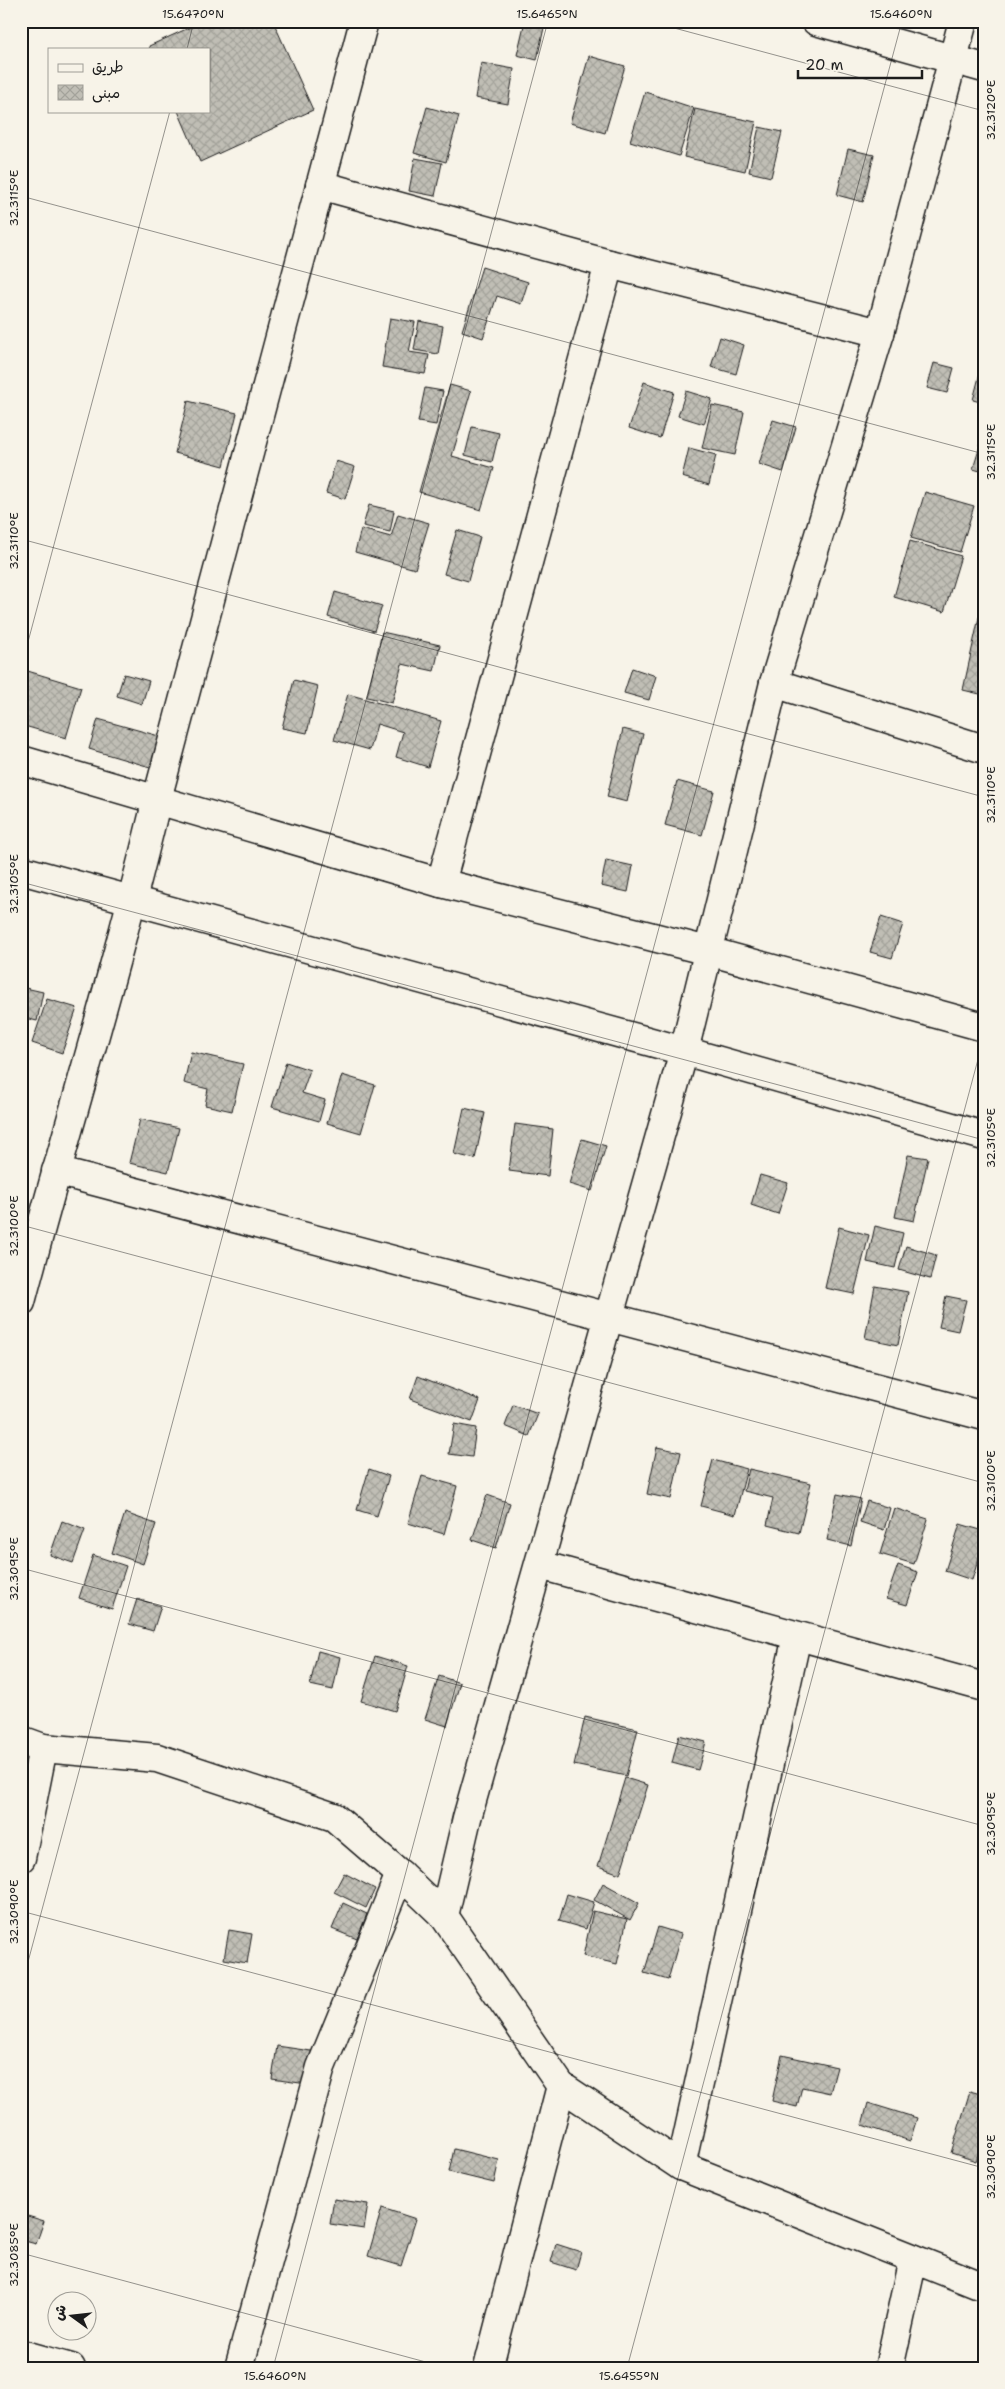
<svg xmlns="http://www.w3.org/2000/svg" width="1005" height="2389" font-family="'Shantell Sans','Playpen Sans Arabic',sans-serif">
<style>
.building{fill:url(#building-cross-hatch);stroke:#1c1c1c}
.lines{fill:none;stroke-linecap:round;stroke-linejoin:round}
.minor-casing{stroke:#1c1c1c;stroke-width:31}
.minor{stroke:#f7f3e8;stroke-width:28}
.ticks{fill:none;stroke:#1c1c1c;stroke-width:1;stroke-opacity:0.45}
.neatline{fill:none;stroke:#1c1c1c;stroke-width:2}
.ticks-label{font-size:12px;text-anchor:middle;fill:#1c1c1c}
</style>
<defs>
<pattern id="building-cross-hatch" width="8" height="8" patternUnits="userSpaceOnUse" patternTransform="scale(1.25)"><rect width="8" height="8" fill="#c0beb5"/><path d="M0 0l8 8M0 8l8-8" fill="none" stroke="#a4a39b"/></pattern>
</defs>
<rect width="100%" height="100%" fill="#f7f3e8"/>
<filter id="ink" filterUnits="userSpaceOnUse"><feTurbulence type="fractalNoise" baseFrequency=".02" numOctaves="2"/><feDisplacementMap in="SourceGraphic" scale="10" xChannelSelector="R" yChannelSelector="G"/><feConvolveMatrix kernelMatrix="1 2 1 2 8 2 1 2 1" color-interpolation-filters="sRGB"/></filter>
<g filter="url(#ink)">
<!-- building -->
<g class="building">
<polygon points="204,21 273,21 313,110 200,162 178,111 209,111 209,49 150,49 149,46"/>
<polygon points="525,21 564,21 563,27 545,23 537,60 517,55"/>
<polygon points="589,56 625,66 605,133 570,123"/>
<polygon points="481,63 514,69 508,104 475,98"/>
<polygon points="645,92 694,108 679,156 630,141"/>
<polygon points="427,107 459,116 446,162 414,153"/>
<polygon points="695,109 756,122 745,171 684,157"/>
<polygon points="759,127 782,132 771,177 749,172"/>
<polygon points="848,149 874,155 863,202 837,195"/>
<polygon points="415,158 442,163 435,196 409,191"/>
<polygon points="482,267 528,282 521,304 497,296 483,338 462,331"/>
<polygon points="390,318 415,322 409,352 429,355 425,374 382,367"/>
<polygon points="419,321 443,326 438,354 414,350"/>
<polygon points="720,337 744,345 736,374 711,367"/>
<polygon points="934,363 954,368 947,393 927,388"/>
<polygon points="980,373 984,375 984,403 973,400"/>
<polygon points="644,382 674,392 660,438 629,428"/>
<polygon points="450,385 471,391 452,456 494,468 481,510 419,492"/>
<polygon points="425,388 443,391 436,425 418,422"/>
<polygon points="686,391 712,399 704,424 678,416"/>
<polygon points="188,401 237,413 224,466 175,453"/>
<polygon points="712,405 744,412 735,455 702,448"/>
<polygon points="773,420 796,427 783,472 759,464"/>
<polygon points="472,427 499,433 492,462 465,455"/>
<polygon points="984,433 984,472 973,469"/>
<polygon points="689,448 716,455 709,485 682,477"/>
<polygon points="336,461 355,467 345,499 326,493"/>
<polygon points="925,492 974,506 960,552 911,538"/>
<polygon points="369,505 394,511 390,532 363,526"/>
<polygon points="398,514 429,523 415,569 355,552 361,529 391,537"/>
<polygon points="457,530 480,537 468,581 444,574"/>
<polygon points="910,541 961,556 944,612 894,597"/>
<polygon points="335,592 382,606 374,631 328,617"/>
<polygon points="979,617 984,618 984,695 963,690"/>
<polygon points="382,632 440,645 434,671 402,664 392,703 367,697"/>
<polygon points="632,668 656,676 649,700 624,693"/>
<polygon points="21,669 81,687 66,738 21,725"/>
<polygon points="124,674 149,681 142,704 117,696"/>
<polygon points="294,680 318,686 307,733 282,728"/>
<polygon points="348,694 441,721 428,767 396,757 403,732 377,724 370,750 334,740"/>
<polygon points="98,719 159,736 150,767 89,749"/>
<polygon points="623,729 643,734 627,802 607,797"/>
<polygon points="677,781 714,791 702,835 665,825"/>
<polygon points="606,860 633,866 628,892 601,886"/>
<polygon points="881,917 903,924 892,958 870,952"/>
<polygon points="21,987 43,992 37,1021 21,1017"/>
<polygon points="47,999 77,1008 62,1053 32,1043"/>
<polygon points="191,1052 243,1064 232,1111 205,1105 208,1089 184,1083"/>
<polygon points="286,1062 310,1070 302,1093 325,1100 319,1121 272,1107"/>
<polygon points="342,1075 375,1085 361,1133 327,1123"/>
<polygon points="464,1108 485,1113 475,1159 454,1154"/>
<polygon points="140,1119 179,1128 168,1172 129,1163"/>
<polygon points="515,1124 553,1129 548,1176 509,1171"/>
<polygon points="582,1139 606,1146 592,1191 569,1184"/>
<polygon points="908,1155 928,1158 914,1221 895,1217"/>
<polygon points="760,1175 788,1183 778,1214 751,1205"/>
<polygon points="875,1226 903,1233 895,1268 867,1262"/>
<polygon points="839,1227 869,1235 854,1294 825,1288"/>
<polygon points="906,1246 936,1255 930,1279 899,1270"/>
<polygon points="875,1286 908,1292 898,1345 865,1338"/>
<polygon points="946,1296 966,1300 958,1331 939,1327"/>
<polygon points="418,1376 480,1400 472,1422 410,1399"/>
<polygon points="513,1405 538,1414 529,1436 505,1426"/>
<polygon points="454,1424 476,1428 472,1457 449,1454"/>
<polygon points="657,1447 681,1452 671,1499 647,1494"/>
<polygon points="713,1460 747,1469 735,1515 701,1506"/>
<polygon points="369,1469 389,1476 377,1516 357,1510"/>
<polygon points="749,1469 811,1483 799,1533 767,1525 773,1498 744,1491"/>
<polygon points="422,1476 457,1486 444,1534 408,1523"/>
<polygon points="837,1494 861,1499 851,1546 827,1540"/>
<polygon points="487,1495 510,1503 496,1548 472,1540"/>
<polygon points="867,1501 890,1508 884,1530 860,1522"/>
<polygon points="894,1508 928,1519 914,1564 880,1554"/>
<polygon points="125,1513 156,1524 143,1564 112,1553"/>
<polygon points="62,1521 85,1530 73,1563 50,1555"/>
<polygon points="960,1524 984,1531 984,1541 972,1580 945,1571"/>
<polygon points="93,1555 126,1566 112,1609 79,1598"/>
<polygon points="898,1565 918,1572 907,1605 886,1599"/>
<polygon points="137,1599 161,1606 153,1631 129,1624"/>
<polygon points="318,1651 340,1657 333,1690 310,1685"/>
<polygon points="375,1656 408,1666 395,1711 361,1701"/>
<polygon points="439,1676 460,1683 447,1726 425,1719"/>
<polygon points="585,1717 638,1729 626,1776 574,1765"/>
<polygon points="679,1735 706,1742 698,1770 672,1763"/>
<polygon points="625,1778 648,1785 620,1874 598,1866"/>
<polygon points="344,1873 375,1889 366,1908 334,1892"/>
<polygon points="603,1883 639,1903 630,1920 594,1900"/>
<polygon points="567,1894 594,1902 586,1929 559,1921"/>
<polygon points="343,1903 367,1914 357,1939 332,1929"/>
<polygon points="593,1911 627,1919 617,1964 583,1956"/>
<polygon points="658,1927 681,1934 668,1980 644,1973"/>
<polygon points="229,1930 252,1934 247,1963 224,1959"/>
<polygon points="277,2046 318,2052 314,2085 272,2079"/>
<polygon points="782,2055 837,2067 830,2093 802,2087 797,2107 772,2101"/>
<polygon points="970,2091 984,2095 984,2136 976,2161 951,2153"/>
<polygon points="868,2103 917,2118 910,2141 862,2125"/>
<polygon points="454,2149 499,2160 494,2183 449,2172"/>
<polygon points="334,2199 368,2204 364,2229 330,2224"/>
<polygon points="382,2208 416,2219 401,2266 368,2256"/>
<polygon points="21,2214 44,2221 36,2244 21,2240"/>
<polygon points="556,2244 581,2252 576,2270 551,2262"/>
</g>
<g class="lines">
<defs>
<g id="minor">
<polyline points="816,21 984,68"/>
<polyline points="320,185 609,264 880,333"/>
<polyline points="774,683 984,749"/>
<polyline points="21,760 441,883 708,951 984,1027"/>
<polyline points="21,870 684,1051 984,1136"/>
<polyline points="441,883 609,264"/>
<polyline points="56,1171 984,1416"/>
<path d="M21 1302C65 1134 117 968 157 799L364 21"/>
<polyline points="540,1565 984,1687"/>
<polyline points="21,1740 43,1748 157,1758 334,1817 400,1874 444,1916 561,2086 681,2166 984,2287"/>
<polyline points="21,1858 43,1748"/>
<polyline points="444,1916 467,1818 684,1051 774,683 880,333 963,21"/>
<polyline points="681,2166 797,1636"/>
<polyline points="21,2354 71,2368"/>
<polyline points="239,2368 321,2067 400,1874"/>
<polyline points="488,2368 561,2086"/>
<polyline points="889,2368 913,2259"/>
</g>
</defs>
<!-- minor casing -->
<use href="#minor" class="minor-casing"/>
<!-- minor -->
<use href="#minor" class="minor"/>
</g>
</g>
<!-- ticks -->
<path class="ticks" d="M648 21 984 111M187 49 194 21M21 196 984 454M21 539 984 797M21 668 170 111M21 882 984 1140M21 1225 984 1483M21 1568 984 1826M21 1911 984 2168M21 1988 548 21M21 2253 448 2368M273 2368 902 21M627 2368 984 1037M981 2368 984 2358"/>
<!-- margin -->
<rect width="1005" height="2389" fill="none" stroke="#f7f3e8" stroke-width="55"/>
<!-- legend -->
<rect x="48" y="48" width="162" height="65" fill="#f7f3e8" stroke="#9f9d96"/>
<rect x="58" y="64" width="25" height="8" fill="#f7f3e8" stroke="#9f9d96"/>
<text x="92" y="72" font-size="15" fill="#1c1c1c">طريق</text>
<rect x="58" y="85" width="25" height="15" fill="url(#building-cross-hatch)" stroke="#9f9d96"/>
<text x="92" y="98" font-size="15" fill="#1c1c1c">مبنى</text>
<!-- north arrow -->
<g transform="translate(72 2316) rotate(285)"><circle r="24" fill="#f7f3e8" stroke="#9f9d96"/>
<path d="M0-4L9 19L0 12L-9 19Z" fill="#1c1c1c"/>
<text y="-8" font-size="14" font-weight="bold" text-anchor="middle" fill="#1c1c1c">ش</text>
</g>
<!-- scale -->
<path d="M798 70v8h124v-8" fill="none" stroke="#1c1c1c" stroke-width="2.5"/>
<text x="805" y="70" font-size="15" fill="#1c1c1c" stroke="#f7f3e8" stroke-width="4" paint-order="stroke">20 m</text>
<rect x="28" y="28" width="950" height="2334" class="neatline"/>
<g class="ticks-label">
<text x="193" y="18">15.6470°N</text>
<text x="547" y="18">15.6465°N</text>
<text x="901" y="18">15.6460°N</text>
<text transform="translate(991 110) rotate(-90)" y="4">32.3120°E</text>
<text transform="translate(14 198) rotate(-90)" y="4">32.3115°E</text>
<text transform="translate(991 452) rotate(-90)" y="4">32.3115°E</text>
<text transform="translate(14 541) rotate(-90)" y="4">32.3110°E</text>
<text transform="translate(991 795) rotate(-90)" y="4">32.3110°E</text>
<text transform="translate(14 884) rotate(-90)" y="4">32.3105°E</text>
<text transform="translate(991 1138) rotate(-90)" y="4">32.3105°E</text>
<text transform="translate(14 1226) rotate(-90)" y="4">32.3100°E</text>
<text transform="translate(991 1481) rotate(-90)" y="4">32.3100°E</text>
<text transform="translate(14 1569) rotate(-90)" y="4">32.3095°E</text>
<text transform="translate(991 1824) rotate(-90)" y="4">32.3095°E</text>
<text transform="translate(14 1912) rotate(-90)" y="4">32.3090°E</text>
<text transform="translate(991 2167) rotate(-90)" y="4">32.3090°E</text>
<text transform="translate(14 2255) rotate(-90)" y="4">32.3085°E</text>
<text x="275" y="2380">15.6460°N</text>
<text x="629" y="2380">15.6455°N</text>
</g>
</svg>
